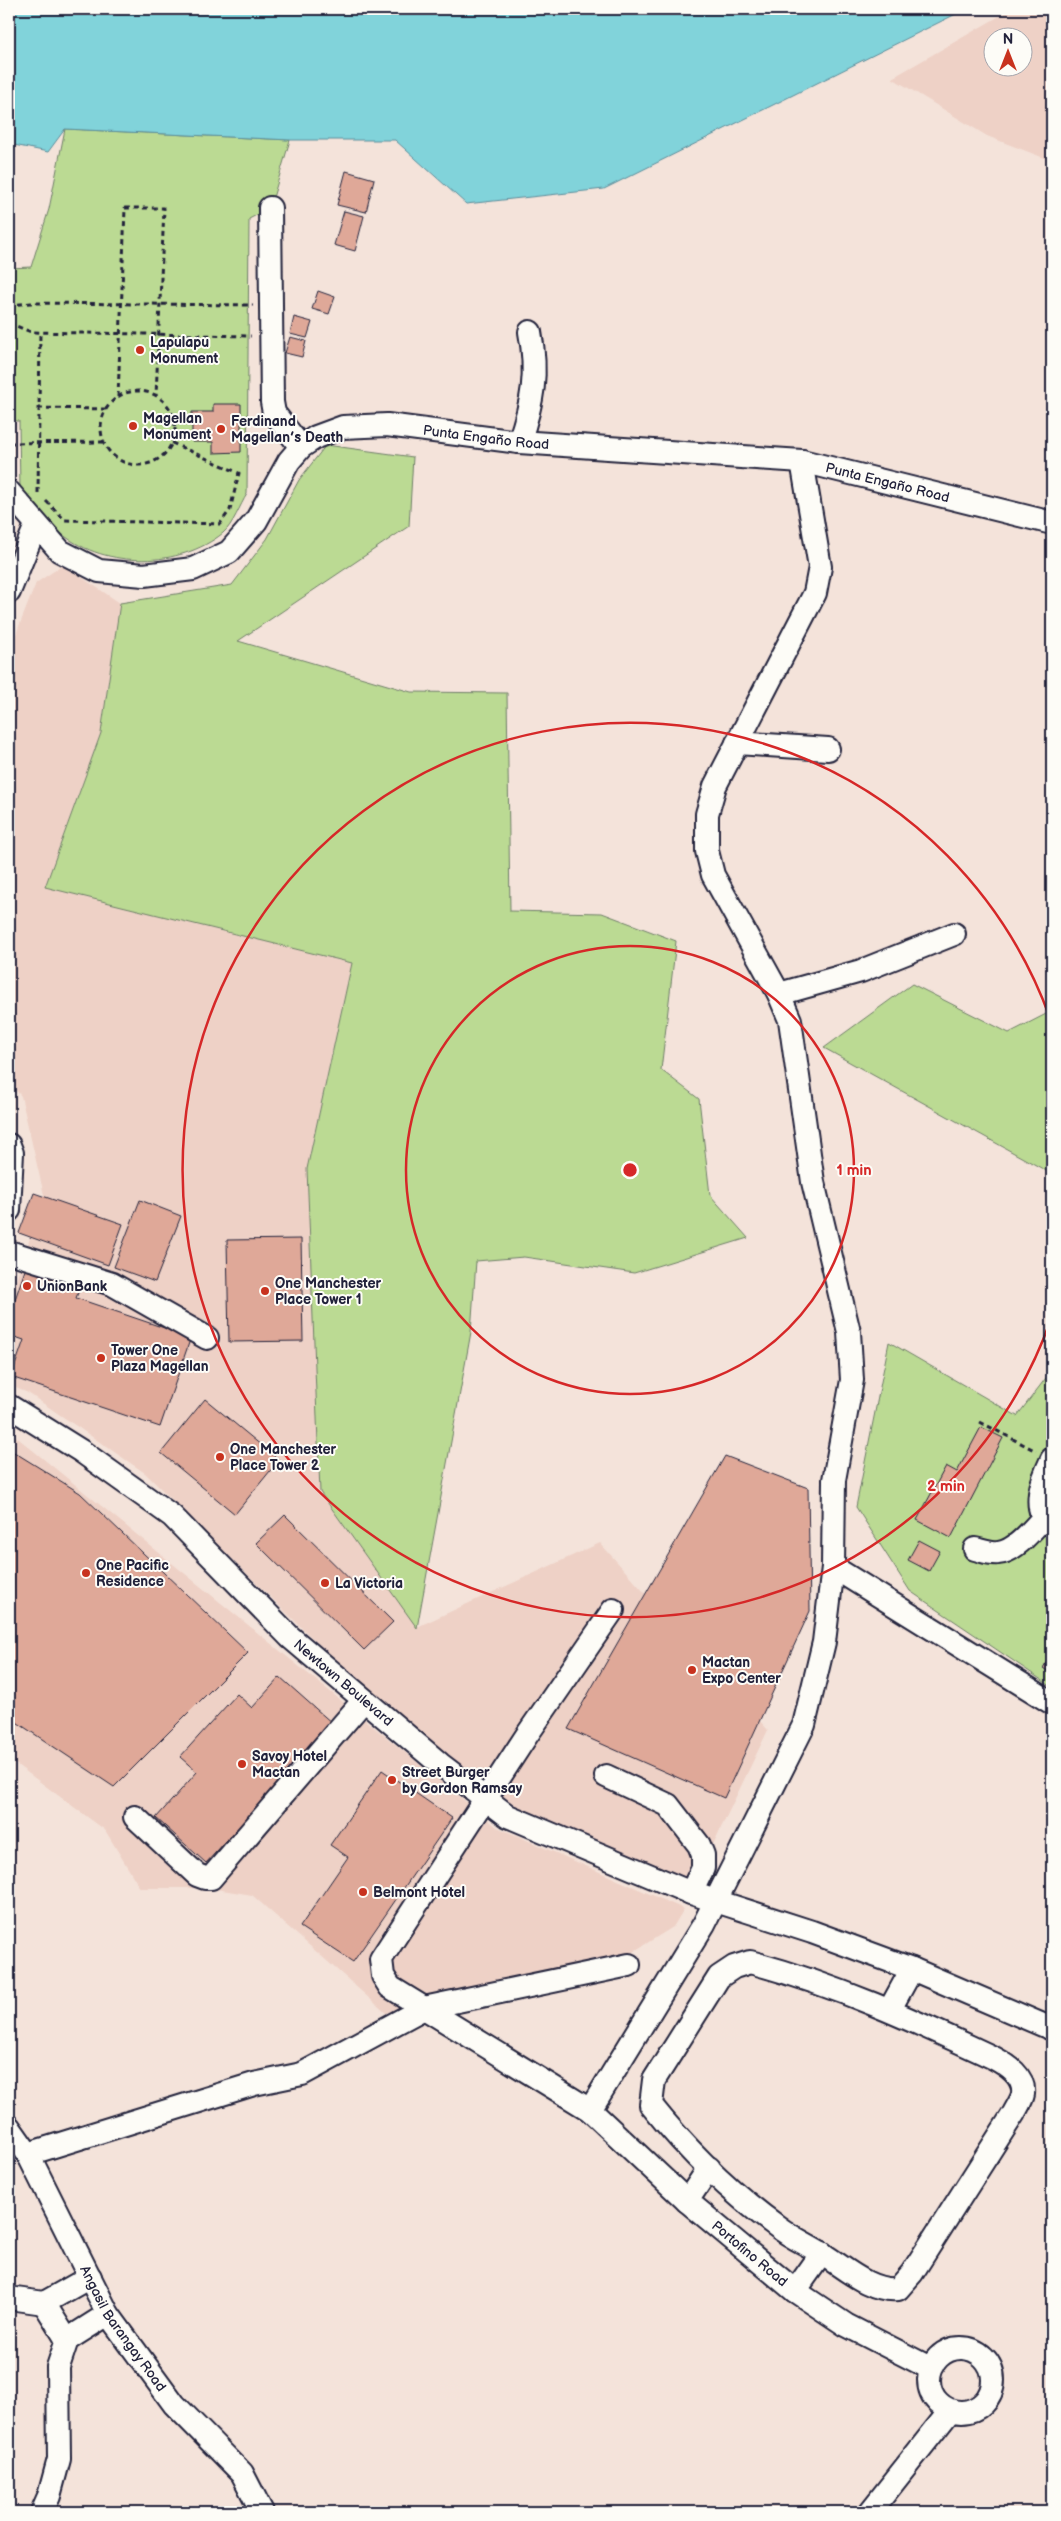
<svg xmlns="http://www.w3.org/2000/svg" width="1061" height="2521" font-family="'Balsamiq Sans',sans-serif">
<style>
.built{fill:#eed1c6;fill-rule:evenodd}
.green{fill:#bbda93;stroke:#6e7e67}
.water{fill:#81d3da;stroke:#5b8c9a}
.building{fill:#dfa898;stroke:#22223b}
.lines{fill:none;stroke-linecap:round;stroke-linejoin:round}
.minor-casing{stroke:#22223b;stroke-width:26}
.path{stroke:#22223b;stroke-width:3;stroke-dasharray:5 4;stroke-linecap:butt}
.minor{stroke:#fdfcf7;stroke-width:22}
.ring{fill:none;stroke:#d62828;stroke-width:2.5}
.poi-dot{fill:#c8321e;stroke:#fdfcf7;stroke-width:2}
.labels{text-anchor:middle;stroke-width:4;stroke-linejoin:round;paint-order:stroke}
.poi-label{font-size:14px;font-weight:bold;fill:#22223b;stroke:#fdfcf7;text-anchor:start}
.street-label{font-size:14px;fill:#22223b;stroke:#fdfcf7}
.centre{fill:#d62828;stroke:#fdfcf7;stroke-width:2.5}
.ring-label{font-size:15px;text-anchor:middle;font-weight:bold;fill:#d62828;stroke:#fdfcf7;stroke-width:4;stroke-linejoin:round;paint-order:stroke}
</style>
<rect width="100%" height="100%" fill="#f4e3da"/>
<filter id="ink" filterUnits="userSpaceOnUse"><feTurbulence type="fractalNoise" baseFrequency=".02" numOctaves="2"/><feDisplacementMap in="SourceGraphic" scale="10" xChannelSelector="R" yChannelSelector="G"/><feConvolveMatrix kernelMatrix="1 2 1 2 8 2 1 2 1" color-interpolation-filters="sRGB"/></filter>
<g filter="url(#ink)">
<!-- built -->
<g class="built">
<path d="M1012 9H1052V161L987 136 892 78ZM994 38H1024V68H994Z"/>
<polygon points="63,565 120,603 101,733 45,887 352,963 307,1169 320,1492 417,1627 600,1543 768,1730 694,1884 526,1814 375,1700 145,1473 28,1393 9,1385 9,1302 44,1195 21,1096 9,1082 9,652 36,583"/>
<polygon points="9,1431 497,1827 684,1909 673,1927 610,1966 386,2013 252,1895 210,1888 140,1888 105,1830 9,1759"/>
</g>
<!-- green -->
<g class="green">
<path d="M65 129 290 140 270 208 249 219 247 494C240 505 233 525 223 533 180 568 106 569 62 534 47 522 33 504 20 490L19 421H9V268L31 267 49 209Z"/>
<polygon points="326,445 413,457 409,526 238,641 411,692 507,693 510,911 602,913 676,941 661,1070 699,1099 710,1195 748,1238 634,1273 524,1257 476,1261 471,1332 417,1628 320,1492 307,1169 352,963 45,887 101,733 120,603 232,585 267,539 299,480"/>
<polygon points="912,984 1009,1033 1052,1011 1052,1174 824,1048"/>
<polygon points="889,1342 1017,1416 1052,1370 1052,1687 910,1591 856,1507"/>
</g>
<!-- water -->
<polygon class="water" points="9,9 966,9 604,189 466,204 395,140 290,140 65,129 48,152 9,144"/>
<!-- building -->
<g class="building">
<polygon points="346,171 374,179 366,212 337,205"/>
<polygon points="344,211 364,216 355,251 334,245"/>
<polygon points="318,291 335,297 329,314 312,309"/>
<polygon points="294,317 312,322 307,338 290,334"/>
<polygon points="290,337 306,341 302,357 285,353"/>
<polygon points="213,404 241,404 241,452 213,453 213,442 192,442 192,412 213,412"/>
<polygon points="34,1193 123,1224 108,1265 19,1233"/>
<polygon points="140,1200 181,1216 155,1282 114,1267"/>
<polygon points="301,1239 303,1341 229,1342 227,1240"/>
<polygon points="26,1267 81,1285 76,1298 191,1337 160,1427 11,1377 24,1340 9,1335 9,1317"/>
<polygon points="205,1399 279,1460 235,1514 161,1453"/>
<polygon points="981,1427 1003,1438 951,1538 917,1520 946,1466 957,1472"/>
<polygon points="9,1449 80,1493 248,1653 114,1787 9,1717"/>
<polygon points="725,1456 808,1488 810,1611 724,1798 568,1729"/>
<polygon points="285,1515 393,1622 364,1650 256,1543"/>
<polygon points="919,1540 940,1551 929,1571 908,1560"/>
<polygon points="1052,1653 1052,1674 1043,1668"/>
<polygon points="280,1677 333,1724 206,1863 156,1818 197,1772 180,1757 237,1694 252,1708"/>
<polygon points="382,1770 452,1818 353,1962 300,1927 348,1857 330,1845"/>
</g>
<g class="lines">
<defs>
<g id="minor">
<polyline points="270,208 272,402 274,413 301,447"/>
<path d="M519 442C533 401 538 374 530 332"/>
<path id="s1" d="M9 492 60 551 99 571 144 575 193 569 229 552 256 521 289 461 301 447 316 437 343 427 387 425 519 442 802 461 1052 523"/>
<polyline points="9,592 36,525"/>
<polyline points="737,743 828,749"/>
<polyline points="779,994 861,971 954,934"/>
<polyline points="9,1145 12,1153 9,1210"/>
<polyline points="9,1252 112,1284 207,1338"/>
<path id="s2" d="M9 1406 81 1451 172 1516 290 1637 440 1764 508 1816 691 1893 812 1932 912 1969 1052 2029"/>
<path d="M1052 1459C1043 1478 1029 1510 1052 1525"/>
<path d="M975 1549C983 1551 991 1554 998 1553 1015 1552 1033 1529 1044 1517"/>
<polyline points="833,1567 1052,1703"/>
<path id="s3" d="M613 1610 527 1735 381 1959 383 1976 390 1987 590 2110 687 2201 795 2291 846 2325 930 2368"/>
<polyline points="606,1776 668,1805 699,1845 703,1855 703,1868 691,1893"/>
<polyline points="135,1817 197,1875 205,1878 211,1878 364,1700"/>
<path d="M750 1962C836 1985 913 2020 994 2058 1007 2065 1025 2076 1023 2094 1022 2100 1017 2107 1014 2113L912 2273 898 2289C871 2292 846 2269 824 2255 809 2245 792 2238 778 2227 731 2193 687 2150 651 2105L654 2080 719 1977 734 1967Z"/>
<polyline points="890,2009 912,1969"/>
<polyline points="590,2110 704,1924 804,1725 824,1642 833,1567 834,1480 852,1380 849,1332 813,1182 790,1020 779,994 713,875 707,851 707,814 715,786 815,593 820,567 802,461"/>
<path id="s4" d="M9 2127 28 2154 108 2314 174 2404 242 2473 262 2512"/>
<polyline points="28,2154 254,2084 302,2074 424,2008 629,1965"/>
<polyline points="687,2201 709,2168"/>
<polyline points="795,2291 822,2253"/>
<polyline points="9,2298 44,2303 90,2277"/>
<polyline points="44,2303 67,2340"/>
<circle cx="961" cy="2380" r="32"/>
<polyline points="42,2512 49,2496 59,2459 58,2367 67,2340 108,2314"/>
<polyline points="870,2512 950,2411"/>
</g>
</defs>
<!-- minor casing -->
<use href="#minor" class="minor-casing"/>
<!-- path -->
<g class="path">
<polyline points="9,305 31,303 253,305"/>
<polyline points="9,323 31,332 251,336"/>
<circle cx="138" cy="428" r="37"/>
<polyline points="118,397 125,208 164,208 156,396"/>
<polyline points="38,408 106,409"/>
<polyline points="9,443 104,442"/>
<polyline points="38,493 40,332"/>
<polyline points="46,501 65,520 220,524 230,510 239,473 172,443"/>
<polyline points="980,1422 1036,1451"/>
</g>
<!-- minor -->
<use href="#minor" class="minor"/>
</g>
</g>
<!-- distance rings -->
<g class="ring">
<circle cx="630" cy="1170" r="224"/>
<path d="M1051 1319A447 447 0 1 1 1051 1021"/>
</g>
<!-- markers -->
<g class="poi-dot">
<circle cx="140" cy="350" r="5"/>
<circle cx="133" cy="426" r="5"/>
<circle cx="221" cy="429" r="5"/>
<circle cx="27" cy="1286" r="5"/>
<circle cx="265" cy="1291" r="5"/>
<circle cx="101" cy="1358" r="5"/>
<circle cx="220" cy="1457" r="5"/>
<circle cx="86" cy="1573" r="5"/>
<circle cx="325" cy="1583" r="5"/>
<circle cx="692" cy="1670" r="5"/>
<circle cx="242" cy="1764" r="5"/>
<circle cx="392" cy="1780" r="5"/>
<circle cx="363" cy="1892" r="5"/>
</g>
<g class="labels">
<!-- poi labels -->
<g class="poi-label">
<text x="150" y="347">Lapulapu<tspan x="150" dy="16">Monument</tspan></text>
<text x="143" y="423">Magellan<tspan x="143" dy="16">Monument</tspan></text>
<text x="231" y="426">Ferdinand<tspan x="231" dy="16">Magellan’s Death</tspan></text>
<text x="275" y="1288">One Manchester<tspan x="275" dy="16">Place Tower 1</tspan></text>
<text x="37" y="1291">UnionBank</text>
<text x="111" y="1355">Tower One<tspan x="111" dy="16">Plaza Magellan</tspan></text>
<text x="230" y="1454">One Manchester<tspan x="230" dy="16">Place Tower 2</tspan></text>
<text x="96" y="1570">One Pacific<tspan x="96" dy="16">Residence</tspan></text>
<text x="335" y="1588">La Victoria</text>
<text x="702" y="1667">Mactan<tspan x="702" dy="16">Expo Center</tspan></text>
<text x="252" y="1761">Savoy Hotel<tspan x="252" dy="16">Mactan</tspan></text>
<text x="402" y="1777">Street Burger<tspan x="402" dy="16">by Gordon Ramsay</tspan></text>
<text x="373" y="1897">Belmont Hotel</text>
</g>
<!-- street labels -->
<g class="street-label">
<text dy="5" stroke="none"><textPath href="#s1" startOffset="575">Punta Engaño Road</textPath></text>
<text dy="5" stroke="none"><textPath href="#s1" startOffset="980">Punta Engaño Road</textPath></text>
<text dy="5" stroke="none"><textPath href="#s2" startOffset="436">Newtown Boulevard</textPath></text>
<text dy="5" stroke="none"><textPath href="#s3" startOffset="899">Portofino Road</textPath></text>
<text dy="5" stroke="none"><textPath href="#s4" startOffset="232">Angasil Barangay Road</textPath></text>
</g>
</g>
<circle cx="630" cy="1170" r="8" class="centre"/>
<g class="ring-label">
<text x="854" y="1175">1 min</text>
<text x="946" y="1491">2 min</text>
</g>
<!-- margin -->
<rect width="1061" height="2521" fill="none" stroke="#fdfcf7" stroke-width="30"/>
<rect x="15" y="15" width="1031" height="2491" fill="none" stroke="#22223b" stroke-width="2" filter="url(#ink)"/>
<!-- north arrow -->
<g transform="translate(1008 52)"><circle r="24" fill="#fdfcf7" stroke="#a5a5ac"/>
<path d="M0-4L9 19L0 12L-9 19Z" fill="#c8321e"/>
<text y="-8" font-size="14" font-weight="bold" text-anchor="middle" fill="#22223b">N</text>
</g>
</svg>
